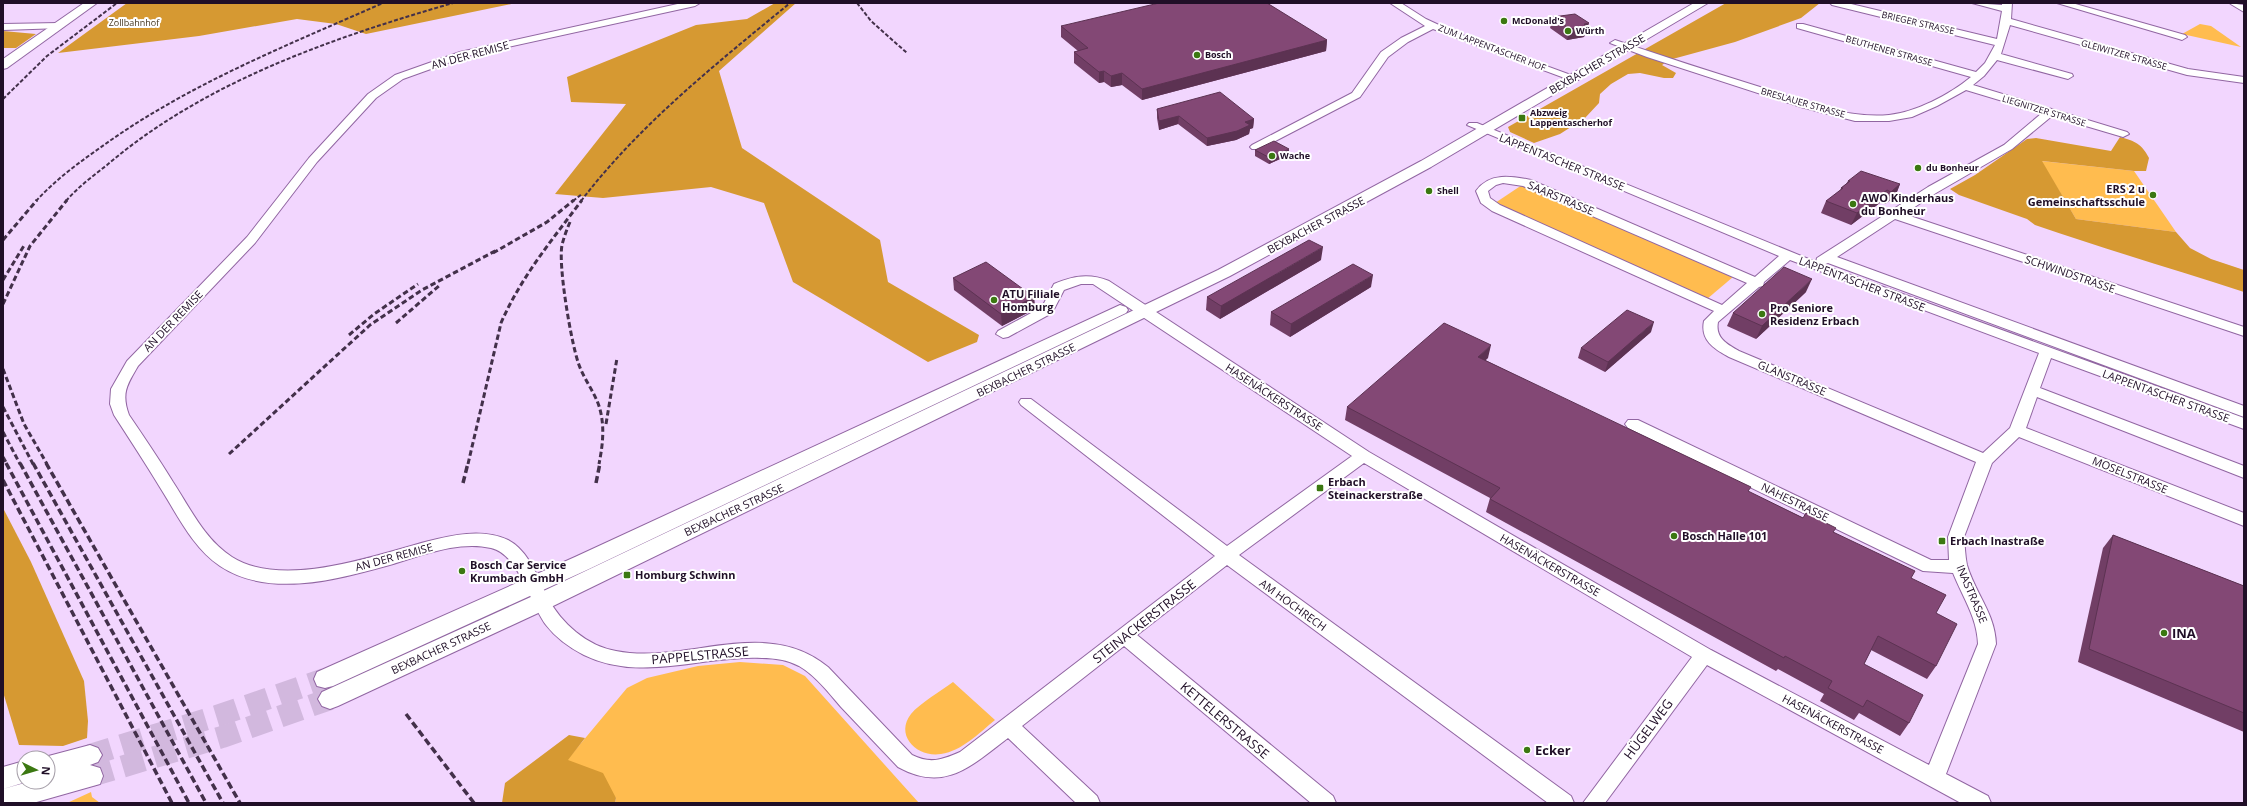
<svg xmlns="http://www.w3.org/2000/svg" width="2247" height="806" font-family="'Open Sans',sans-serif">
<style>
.green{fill:#ffbc4f}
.forest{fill:#d69932}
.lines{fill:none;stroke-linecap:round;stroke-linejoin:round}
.major-tunnel{stroke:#d2b8de;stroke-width:22;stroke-dasharray:22 11;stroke-linecap:butt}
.minor-casing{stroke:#9166a2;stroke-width:2}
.major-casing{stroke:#9166a2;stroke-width:2}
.minor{fill:#fff;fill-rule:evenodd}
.major{fill:#fff;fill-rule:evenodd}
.rail-far2{stroke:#43304a;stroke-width:2;stroke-dasharray:4 2;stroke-linecap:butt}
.rail-far1{stroke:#43304a;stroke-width:3;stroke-dasharray:5.5 3;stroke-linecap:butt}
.rail{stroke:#43304a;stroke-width:3.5;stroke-dasharray:7 3.5;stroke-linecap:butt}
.wall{fill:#713e65}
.shaded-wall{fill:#5c3252}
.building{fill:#834875;stroke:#5c3252}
.poi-dot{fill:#3b7811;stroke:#fff;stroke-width:1.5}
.labels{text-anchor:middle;stroke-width:4;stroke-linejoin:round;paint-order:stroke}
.far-poi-label{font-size:9px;font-weight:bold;fill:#200f27;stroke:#fff;text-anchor:start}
.far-park-label{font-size:9px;fill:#43351f;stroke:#fff}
.far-street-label{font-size:9px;fill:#200f27;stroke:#fff}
.street-label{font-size:11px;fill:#200f27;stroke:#fff}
.poi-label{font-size:11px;font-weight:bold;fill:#200f27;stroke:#fff;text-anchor:start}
.near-street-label{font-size:13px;fill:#200f27;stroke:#fff}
.near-poi-label{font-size:13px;font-weight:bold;fill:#200f27;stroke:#fff;text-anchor:start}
</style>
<rect width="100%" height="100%" fill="#f2d6fe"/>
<!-- green -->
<g class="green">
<polygon points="2200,24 2211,26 2241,47 2182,34"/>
<polygon points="2041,161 2134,171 2176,232 2076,219"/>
<polygon points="1522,185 1733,277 1707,299 1495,203"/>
<polygon points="740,662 783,665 805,676 919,803 615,803 616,798 567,760 627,688 647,678 698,666"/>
<path d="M953 682 995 720C979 733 962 751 941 754 918 758 894 736 911 714 920 703 941 691 953 682Z"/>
<polygon points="91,792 92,797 100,803 67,803"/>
</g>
<!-- forest -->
<g class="forest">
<polygon points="127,3 516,3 366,34 336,24 297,19 199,36 58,53"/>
<polygon points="775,3 796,3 719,71 742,148 880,240 888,282 979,335 977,342 928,362 793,282 764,203 711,187 603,198 555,194 626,104 571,102 567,77 696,25 747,19"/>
<polygon points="1726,3 1820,3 1801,18 1735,42 1669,60 1662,65 1676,73 1673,78 1664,78 1640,73 1628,74 1611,84 1600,94 1599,103 1585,118 1560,134 1534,143 1510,132 1508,127"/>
<polygon points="3,31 36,34 16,48 3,48"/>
<path d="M2120 137C2135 141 2142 144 2149 158L2146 171H2134L2042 161 2076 219 2176 232 2190 248 2211 259 2244 270V292C2174 269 2104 249 2035 225L2027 219 1959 195 1950 189 1975 175 2027 139 2036 138 2111 151Z"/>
<polygon points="3,508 31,562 84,681 88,721 87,738 63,746 19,745 3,692"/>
<polygon points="569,735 585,738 568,760 603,773 616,798 615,803 502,803 505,783"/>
</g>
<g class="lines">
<!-- major-tunnel -->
<g class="major-tunnel">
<polyline points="90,755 217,716 325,679"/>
<polyline points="91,776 222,737 330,699"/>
</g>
<defs>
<g id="minor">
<path d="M682 3H700L695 6 467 56 403 79 376 98 317 162 255 243 138 366C127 385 121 393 129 415 144 437 159 459 173 482 190 508 205 540 232 557 283 589 373 556 425 542 451 535 483 528 508 540 529 551 538 578 548 598 561 623 587 646 616 651 686 665 765 615 828 667L912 755C930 764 942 760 960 752L1215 556 1021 405 1019 402 1021 399H1031L1227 546 1352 456 1093 284H1081L1064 290 1052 313 1008 337 1003 338 996 334 998 331 1042 307 1054 284C1073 276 1089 273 1109 281L1369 452 1711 650 1929 765 1978 644C1977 617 1963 598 1953 573L1923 571 1628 428 1625 424 1628 420H1638L1931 560H1949L1948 537 1976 462 1729 357C1714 349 1700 340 1704 321L1714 311 1492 211 1481 203 1476 191C1489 172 1512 176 1531 180L1755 277 1779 256 1467 125 1469 123H1477L1816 262 1817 258 1928 187 2004 145 2042 113 1966 90 1937 106 1912 117 1889 121H1855L1801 107 1647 57 1610 43 1615 40 1618 41C1665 57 1712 72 1760 87 1801 100 1844 119 1889 115 1916 112 1949 95 1971 77L1797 28V24H1803L1976 72 1985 63 1995 45 1832 5 1830 3H1847L1997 39 2002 11 1972 3 2002 5V3H2012L2011 19 2188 69 2244 77V83L2187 75 2010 25 2001 54 2072 74 2073 76 2068 79 1997 60 1984 76 1973 85 2127 132 2129 134 2123 137 2052 116 2012 149 1936 193 1904 214 2244 327V336L1895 219 1837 257 2244 406V417L1828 263 1823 265 2244 418V429L2051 358 2040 388 2244 466V478L2037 397 2026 428 2244 513V526L2019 437 1992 463 1964 537C1965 546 1965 556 1967 565 1975 593 1995 613 1996 644L1946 774 1988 796 1991 803H1961L1707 665 1605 803H1583L1692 657 1364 463 1239 555 1571 796 1574 803H1548L1227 565 1137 635 1333 796 1336 803H1311L1124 646 1022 726 1097 796 1100 803H1076L1008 738C971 766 945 793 898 767 879 747 860 727 841 707 828 692 816 676 799 666 788 660 774 658 762 658 702 655 641 683 584 655 570 648 556 638 546 625 530 604 519 554 491 548 457 540 418 557 386 566 335 580 268 598 220 566 193 548 178 516 161 489 146 464 130 440 114 415L110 404 111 389 127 361 247 237 309 158 368 94 395 75 460 52ZM1503 183 1523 186 1747 283 1722 305 1500 205 1490 198 1488 191 1496 185ZM1790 260 2039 353 2010 428 1983 453 1739 351C1727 344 1715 338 1718 322L1759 287 1763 286 1764 282Z"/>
<polygon points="1390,3 1401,3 1426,19 1454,32 1579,78 1578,80 1570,80 1433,29 1408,42 1388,57 1360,97 1260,149 1252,149 1250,147 1252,145 1352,93 1381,52 1401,38 1425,26"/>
<polygon points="2057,3 2072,3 2185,35 2187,37 2182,40 2179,39"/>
<polygon points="2229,3 2244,5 2244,12"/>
<polygon points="59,23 62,24 62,28 3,30 3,24"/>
</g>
<g id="major">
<polygon points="84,3 97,3 7,68 3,69 3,59"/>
<polygon points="1694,3 1708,3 1431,167 1230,276 549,608 338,706 330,709 322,706 318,699 322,692 533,596 1218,270 1421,161"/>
<polygon points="1120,305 1126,307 1128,310 1126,313 589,569 333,686 325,688 317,686 314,679 317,672 575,557"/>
<polygon points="90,745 98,748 102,755 98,762 90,765 100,768 103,776 100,784 33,803 3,803 3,767 24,761 24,782 26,782 3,789 28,782 48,782 48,777 81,768 48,777 48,758 41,758"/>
</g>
</defs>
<!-- minor casing -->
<use href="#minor" class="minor-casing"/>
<!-- major casing -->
<use href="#major" class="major-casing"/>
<!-- minor -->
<use href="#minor" class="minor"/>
<!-- major -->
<use href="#major" class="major"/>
<!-- rail-far2 -->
<g class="rail-far2">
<polyline points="857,3 871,21 907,53"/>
<polyline points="3,99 47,56 117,3"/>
<path d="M36 201C55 180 81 161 104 145 189 84 288 45 383 3"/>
<path d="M66 201C78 187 93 176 107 165 204 82 332 38 453 3"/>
<polyline points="573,201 582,194"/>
<path d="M581 201C640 124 716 64 790 3"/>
</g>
<!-- rail-far1 -->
<g class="rail-far1">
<path d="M570 222C567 229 564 237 562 245 558 266 571 341 578 362 583 378 594 391 599 406 605 425 603 444 599 464"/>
<polyline points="3,240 37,200"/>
<polyline points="493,253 547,222 574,200"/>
<polyline points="3,280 25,244"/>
<polyline points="3,304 30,246 67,200"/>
<polyline points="396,323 440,285"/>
<polyline points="349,335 374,314 418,284"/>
<polyline points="3,369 24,424 47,464"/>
<polyline points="3,407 33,464"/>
<polyline points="606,424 617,358"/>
<polyline points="3,432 20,464"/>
<polyline points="229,454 370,325 422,290 497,250"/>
<polyline points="3,457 7,464"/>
<path d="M468 464 501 323C521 277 552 240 582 200"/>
</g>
<!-- rail -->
<g class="rail">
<polyline points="6,463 189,803"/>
<polyline points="20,463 206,803"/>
<polyline points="33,463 223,803"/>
<polyline points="46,463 240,803"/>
<polyline points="3,480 172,803"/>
<polyline points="463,483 468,463"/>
<polyline points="596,483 600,463"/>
<polyline points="406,714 474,803"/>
</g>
</g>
<!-- wall -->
<g class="wall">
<polygon points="1553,17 1586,34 1585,34 1584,37 1567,40 1550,28"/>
<polygon points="1061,26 1327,40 1326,51 1142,100 1122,85 1111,87 1104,82 1099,83 1074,63 1074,52 1078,51 1061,37"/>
<polygon points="1157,109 1254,119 1253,128 1250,129 1249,134 1236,140 1207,146 1178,124 1159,130 1157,118"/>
<polygon points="1255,150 1289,155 1269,164 1255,156"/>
<polygon points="1848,181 1900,184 1895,197 1885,204 1881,202 1851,225 1821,213 1826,201 1840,191 1841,188 1846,184"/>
<polygon points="1321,260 1220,319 1206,310 1207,297"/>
<polygon points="953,278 1034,297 1035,309 1002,326 954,290"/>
<polygon points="1371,287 1290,337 1270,325 1271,312"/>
<polygon points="1806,292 1756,339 1727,326 1733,313"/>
<polygon points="1651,332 1605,372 1578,358 1581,348"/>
<polygon points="1488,358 1485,360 1749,492 1833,532 1911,578 1936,613 1936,666 1927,679 1871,650 1864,664 1909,723 1900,736 1859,713 1854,720 1820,701 1824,694 1778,669 1776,671 1486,512 1490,498 1345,420 1347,407"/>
<polygon points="2113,535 2244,586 2244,732 2078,662 2103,548"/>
</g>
<!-- shaded-wall -->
<g class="shaded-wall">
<polygon points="1589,23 1586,34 1585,34 1584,37 1567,40 1570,29 1584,24"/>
<polygon points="1327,40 1326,51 1142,100 1142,89"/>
<polygon points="1104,71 1104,82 1099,83 1099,72"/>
<polygon points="1122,73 1122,85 1111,87 1111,76"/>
<polygon points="1179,116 1178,124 1159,130 1159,121"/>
<polygon points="1254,119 1253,128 1250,129 1249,134 1236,140 1207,146 1207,138 1245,122"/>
<polygon points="1289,149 1289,155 1269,164 1270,158"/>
<polygon points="1900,184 1895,197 1885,204 1891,192"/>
<polygon points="1887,190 1881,202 1851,225 1857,213"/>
<polygon points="1323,247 1321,260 1220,319 1221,306"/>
<polygon points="1373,275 1371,287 1290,337 1291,324"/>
<polygon points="1812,279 1806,292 1756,339 1762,326"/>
<polygon points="1034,297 1035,309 1002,326 1001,314"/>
<polygon points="1654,322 1651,332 1605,372 1608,362"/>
<polygon points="1491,345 1488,358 1475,370 1478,357"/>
</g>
<!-- building -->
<g class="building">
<polygon points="1159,3 1267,3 1327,40 1142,89 1122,73 1111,76 1104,71 1099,72 1074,52 1088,48 1061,26"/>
<polygon points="1575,14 1589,23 1584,24 1587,27 1570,29 1553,17"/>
<polygon points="1220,92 1254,119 1245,122 1250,125 1237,131 1207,138 1179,116 1159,121 1157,109"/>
<polygon points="1274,141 1289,149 1270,158 1255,150"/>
<polygon points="1861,171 1900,184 1891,192 1887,190 1857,213 1826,201 1843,188 1841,188 1850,181 1848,181"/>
<polygon points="1309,240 1323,247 1221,306 1207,297"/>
<polygon points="986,262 1034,297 1001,314 953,278"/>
<polygon points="1353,264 1373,275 1291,324 1271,312"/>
<polygon points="1784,267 1812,279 1762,326 1733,313"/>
<polygon points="1627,310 1654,322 1608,362 1581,348"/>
<polygon points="1444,323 1491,345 1478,357 1751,487 1748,491 1803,518 1806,513 1836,528 1833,532 1915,571 1911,578 1946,595 1936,613 1957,624 1936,666 1878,636 1864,664 1923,695 1909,723 1867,700 1863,707 1828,688 1832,681 1785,656 1784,658 1490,499 1500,488 1347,407"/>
<polygon points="2113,535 2244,586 2244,713 2089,649"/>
</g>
<!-- markers -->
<g class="poi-dot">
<circle cx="1504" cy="21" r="4"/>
<circle cx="1568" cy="31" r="4"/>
<circle cx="1197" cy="55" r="4"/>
<rect x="1518" y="114" width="8" height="8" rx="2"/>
<circle cx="1272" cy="156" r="4"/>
<circle cx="1918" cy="168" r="4"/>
<circle cx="1429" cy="191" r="4"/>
<circle cx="2153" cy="195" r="4"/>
<circle cx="1853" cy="204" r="4"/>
<circle cx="994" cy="300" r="4"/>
<circle cx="1762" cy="314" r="4"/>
<rect x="1316" y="484" width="8" height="8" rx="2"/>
<circle cx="1674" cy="536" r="4"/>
<rect x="1938" y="537" width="8" height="8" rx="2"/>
<circle cx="462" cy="571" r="4"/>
<rect x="623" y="571" width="8" height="8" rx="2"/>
<circle cx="2164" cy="633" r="4"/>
<circle cx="1527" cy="750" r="4"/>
</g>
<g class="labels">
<!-- far-poi labels -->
<g class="far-poi-label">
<text x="1512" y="24">McDonald's</text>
<text x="1576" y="34">Würth</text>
<text x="1205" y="58">Bosch</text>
<text x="1530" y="116">Abzweig<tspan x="1530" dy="10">Lappentascherhof</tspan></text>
<text x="1280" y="159">Wache</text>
<text x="1926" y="171">du Bonheur</text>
<text x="1437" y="194">Shell</text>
</g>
<!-- far-park labels -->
<g class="far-park-label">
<text x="134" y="26">Zollbahnhof</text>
</g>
<!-- far-street labels -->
<g class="far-street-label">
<text transform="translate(1918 23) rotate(13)" y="3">BRIEGER STRASSE</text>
<text transform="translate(1492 48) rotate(21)" y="3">ZUM LAPPENTASCHER HOF</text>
<text transform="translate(1889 51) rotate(16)" y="3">BEUTHENER STRASSE</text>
<text transform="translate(2124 55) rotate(16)" y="3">GLEIWITZER STRASSE</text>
<text transform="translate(1803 103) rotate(16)" y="3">BRESLAUER STRASSE</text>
<text transform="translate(2044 111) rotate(17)" y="3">LIEGNITZER STRASSE</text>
</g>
<!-- street labels -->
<g class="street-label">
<text transform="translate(470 55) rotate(-15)" y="4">AN DER REMISE</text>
<text transform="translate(1597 64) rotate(-30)" y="4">BEXBACHER STRASSE</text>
<text transform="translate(1562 162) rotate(22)" y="4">LAPPENTASCHER STRASSE</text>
<text transform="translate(1561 198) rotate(23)" y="4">SAARSTRASSE</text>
<text transform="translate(1316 225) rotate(-28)" y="4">BEXBACHER STRASSE</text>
<text transform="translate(2070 274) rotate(19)" y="4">SCHWINDSTRASSE</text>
<text transform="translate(1862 284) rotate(21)" y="4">LAPPENTASCHER STRASSE</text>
<text transform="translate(173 321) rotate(-46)" y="4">AN DER REMISE</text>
<text transform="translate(1026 370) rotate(-26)" y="4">BEXBACHER STRASSE</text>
<text transform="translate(1792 378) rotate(23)" y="4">GLANSTRASSE</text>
<text transform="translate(2166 396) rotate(20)" y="4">LAPPENTASCHER STRASSE</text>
<text transform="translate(1274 397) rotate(33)" y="4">HASENÄCKERSTRASSE</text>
<text transform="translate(2130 475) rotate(22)" y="4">MOSELSTRASSE</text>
<text transform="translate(1795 502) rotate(26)" y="4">NAHESTRASSE</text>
<text transform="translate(734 510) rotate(-25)" y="4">BEXBACHER STRASSE</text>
<text transform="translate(394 557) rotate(-15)" y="4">AN DER REMISE</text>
<text transform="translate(1550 565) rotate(30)" y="4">HASENÄCKERSTRASSE</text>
<text transform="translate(1972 594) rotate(67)" y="4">INASTRASSE</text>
<text transform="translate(1293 605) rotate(36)" y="4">AM HOCHRECH</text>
<text transform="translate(441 648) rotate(-25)" y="4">BEXBACHER STRASSE</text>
<text transform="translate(1833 724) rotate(28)" y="4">HASENÄCKERSTRASSE</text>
</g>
<!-- poi labels -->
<g class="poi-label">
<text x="2145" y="193" text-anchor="end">ERS 2 u<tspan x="2145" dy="13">Gemeinschaftsschule</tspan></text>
<text x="1861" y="202">AWO Kinderhaus<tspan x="1861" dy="13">du Bonheur</tspan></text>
<text x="1002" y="298">ATU Filiale<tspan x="1002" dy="13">Homburg</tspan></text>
<text x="1770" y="312">Pro Seniore<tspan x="1770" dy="13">Residenz Erbach</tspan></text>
<text x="1328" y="486">Erbach<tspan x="1328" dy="13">Steinackerstraße</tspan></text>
<text x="1682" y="540">Bosch Halle 101</text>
<text x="1950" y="545">Erbach Inastraße</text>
<text x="470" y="569">Bosch Car Service<tspan x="470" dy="13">Krumbach GmbH</tspan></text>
<text x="635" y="579">Homburg Schwinn</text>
</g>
<!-- near-street labels -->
<g class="near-street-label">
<text transform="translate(1144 621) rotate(-38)" y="5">STEINACKERSTRASSE</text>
<text transform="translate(700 655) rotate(-5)" y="5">PAPPELSTRASSE</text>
<text transform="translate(1225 720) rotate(40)" y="5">KETTELERSTRASSE</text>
<text transform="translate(1648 729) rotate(-53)" y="5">HÜGELWEG</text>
</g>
<!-- near-poi labels -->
<g class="near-poi-label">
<text x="2172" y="638">INA</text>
<text x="1535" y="755">Ecker</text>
</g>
</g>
<!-- border -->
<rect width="2247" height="806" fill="none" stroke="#200f27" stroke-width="8"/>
<!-- north arrow -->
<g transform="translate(36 770) rotate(95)"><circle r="19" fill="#ffffff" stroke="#a69fa9"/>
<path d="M0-3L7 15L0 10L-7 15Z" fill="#3b7811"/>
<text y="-6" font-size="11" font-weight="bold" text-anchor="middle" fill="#200f27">N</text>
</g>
</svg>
